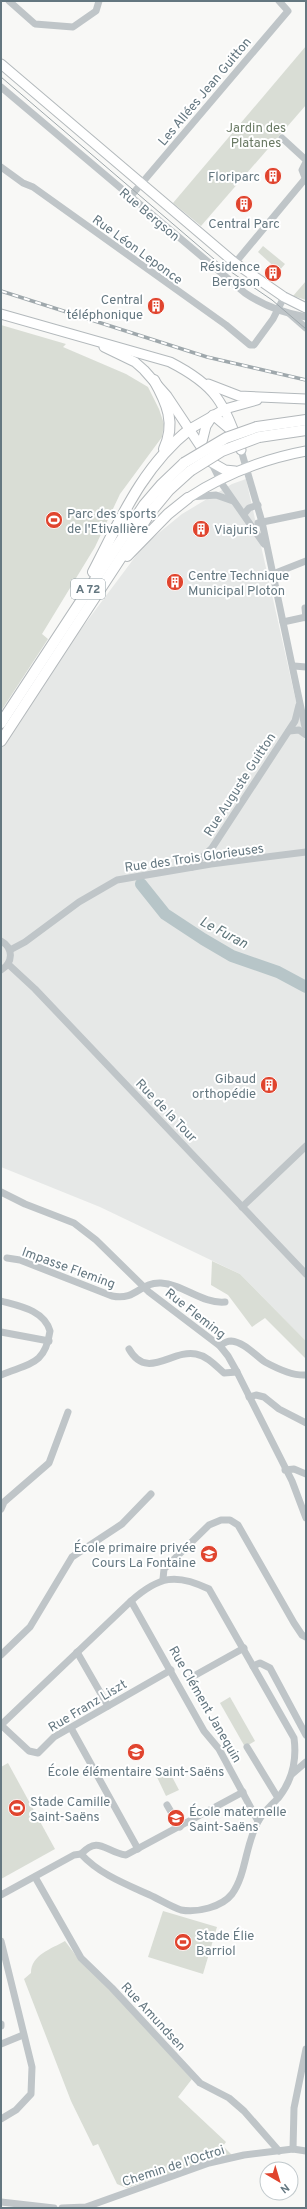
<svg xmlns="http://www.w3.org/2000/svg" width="307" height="2209" font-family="Overpass,sans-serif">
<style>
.built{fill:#e6e8e7}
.green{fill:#d9ddd5}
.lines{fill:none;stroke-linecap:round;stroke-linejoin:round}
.river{stroke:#b7c5c8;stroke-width:12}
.major-casing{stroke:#b3b9bc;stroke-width:11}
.highway-casing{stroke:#b3b8bb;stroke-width:12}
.minor{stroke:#bfc5c8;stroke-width:7}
.major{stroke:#fff;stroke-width:9}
.highway{stroke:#fff;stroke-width:10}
.tram{stroke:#9fa8ac;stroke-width:1}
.rail-casing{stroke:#9fa8ac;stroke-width:3.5}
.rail{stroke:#fff;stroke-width:2;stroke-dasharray:6;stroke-linecap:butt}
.highway-bridge-casing{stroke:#b3b8bb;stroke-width:12;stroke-linecap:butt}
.highway-bridge{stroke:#fff;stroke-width:10}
.labels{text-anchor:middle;stroke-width:4;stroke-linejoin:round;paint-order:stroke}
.shield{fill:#fff;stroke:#92a0a6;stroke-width:1}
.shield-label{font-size:12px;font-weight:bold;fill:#647780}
.street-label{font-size:13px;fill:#647780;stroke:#fff}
.park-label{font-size:13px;fill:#697963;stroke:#fff}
.poi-label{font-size:13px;fill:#647780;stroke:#fff;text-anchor:start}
.water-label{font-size:14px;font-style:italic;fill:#5f767b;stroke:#fff}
</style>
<rect width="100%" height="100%" fill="#f8f8f6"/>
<!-- built -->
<polygon class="built" points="246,479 306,746 306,1341 240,1274 100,1207 1,1167 1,736 144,545 182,514 232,484"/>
<!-- green -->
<g class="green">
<polygon points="306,46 306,105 201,226 173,203"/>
<polygon points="263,246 285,264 279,271 258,252"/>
<polygon points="306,281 306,300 293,296"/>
<polygon points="1,325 66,344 63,347 126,374 148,387 159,409 164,424 162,437 120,494 95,547 42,634 48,639 1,711"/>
<polygon points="212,1261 240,1274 306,1341 306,1359 265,1318 252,1327 228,1295 211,1285"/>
<polygon points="230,1697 255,1741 245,1747 220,1703"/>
<polygon points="8,1763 55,1849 1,1879 1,1767"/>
<polygon points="168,1769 179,1790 166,1796 156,1775"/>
<polygon points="163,1911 217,1927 203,1974 148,1957"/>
<path d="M65 1941 77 1957 110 1989 192 2079 178 2097 226 2142 223 2146 232 2155 217 2158 127 2188 117 2184 98 2144 93 2146 71 2101 24 1979 31 1973C31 1955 51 1949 65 1941Z"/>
</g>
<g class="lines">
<!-- river -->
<polyline class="river" points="141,884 165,914 203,939 232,956 278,972 306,987"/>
<defs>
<g id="major">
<polyline points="1,64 235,263 284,297 306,308"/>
<path d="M1 314 170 362C217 386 223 402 241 450"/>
<polyline points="104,347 135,362 144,370 167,396 211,462 225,470 235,471"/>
<polyline points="208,384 239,396 306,399"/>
<polyline points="190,429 225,409 257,400"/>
<polyline points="201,446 206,426 213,415 232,431"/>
<path d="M188 498C225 474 263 459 306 451"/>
</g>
<g id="highway">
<path d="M154 380C167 403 176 423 164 449"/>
<polyline points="257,427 306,420"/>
<polyline points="259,437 306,430"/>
<polyline points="127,556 168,514 188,498"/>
<path d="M93 572C120 520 143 466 190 429"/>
<polyline points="1,723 144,505 162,484 184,463"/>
<polyline points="1,741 150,513 169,490 190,471"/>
</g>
</defs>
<!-- major casing -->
<use href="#major" class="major-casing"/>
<!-- highway casing -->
<use href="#highway" class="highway-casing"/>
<!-- minor -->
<g class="minor">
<polyline points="9,1 35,24 73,27 96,11 99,1"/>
<path d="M1 87 245 293C264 306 283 313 306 317"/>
<polyline points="282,138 306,160"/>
<polyline points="306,162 302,170 306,180"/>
<polyline points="1,167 23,183 33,187 226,325 250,345 254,345 273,319 284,297"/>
<polyline points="130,197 288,11 279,1"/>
<polyline points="235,263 305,179"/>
<polyline points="290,314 306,328"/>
<polyline points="241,450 262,522 306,732"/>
<polyline points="211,462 222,484 264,544"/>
<polyline points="190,497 216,495 233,501"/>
<polyline points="244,514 249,508 258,505"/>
<polyline points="258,523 306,513"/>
<polyline points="273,574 306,561"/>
<polyline points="305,608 306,618"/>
<polyline points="283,622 306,617"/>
<polyline points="294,666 306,667"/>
<polyline points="289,731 299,730 306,735"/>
<polyline points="192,867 212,848 295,721 299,705"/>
<path d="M1 941C14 948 13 963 1 970"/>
<polyline points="10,950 25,942 79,902 117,880 211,864 306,852"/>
<polyline points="8,964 35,989 306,1274"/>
<polyline points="1,1192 25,1204 74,1223 96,1240 149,1292 220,1346 228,1356 237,1372 292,1481 306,1518"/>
<polyline points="242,1207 306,1146"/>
<path d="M7 1258 20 1260 112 1296C137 1301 139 1282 161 1283 183 1284 202 1304 225 1302"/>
<path d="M1 1301C19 1306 44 1310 50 1331 45 1365 30 1363 1 1375"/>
<polyline points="1,1332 49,1341"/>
<path d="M220 1346C224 1343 226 1341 231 1341 244 1342 255 1355 265 1362 276 1368 294 1376 306 1375"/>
<path d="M129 1349C147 1381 172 1349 196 1354 207 1356 215 1365 224 1373L237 1372"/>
<polyline points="249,1397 256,1395 264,1397 279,1409 306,1423"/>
<polyline points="285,1470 294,1469 306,1474"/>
<polyline points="1,1509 4,1502 49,1463 68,1412"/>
<polyline points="163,1579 164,1569 209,1525 221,1520 230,1520 238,1525 294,1623 302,1635 306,1637"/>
<polyline points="131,1601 204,1731 219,1749 258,1821"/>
<polyline points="77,1652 108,1706"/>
<polyline points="1,1655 30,1627 72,1557 122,1524 151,1494"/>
<polyline points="253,1666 260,1663 270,1668 306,1735"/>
<polyline points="192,1677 244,1648"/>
<polyline points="71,1728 138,1849"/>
<polyline points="247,1747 278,1798"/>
<polyline points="292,1774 306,1762"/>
<polyline points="167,1805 180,1827"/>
<path d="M81 1854C99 1835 105 1852 126 1855L243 1792"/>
<polyline points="35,1877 81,1958 112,1988 200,2083 229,2098 244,2111 279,2151"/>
<path d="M1 1895 74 1855 81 1854C100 1875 128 1885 154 1897 162 1901 172 1907 181 1910 197 1913 222 1907 232 1894 247 1873 245 1843 259 1820 264 1811 272 1805 279 1797 293 1779 297 1760 294 1738L209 1589C176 1573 159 1576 131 1601L1 1725 29 1751 38 1753 54 1737 171 1670"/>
<polyline points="1,1941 32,2067 31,2094 16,2110 1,2119"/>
<polyline points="1,2024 1,2026"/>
<polyline points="1,2044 23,2035"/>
<polyline points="293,2149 294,2108 306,2049"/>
<polyline points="1,2202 54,2208"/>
<polyline points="62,2208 86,2207 209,2163 244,2155 293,2149 306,2151"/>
</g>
<!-- major -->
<use href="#major" class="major"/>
<!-- highway -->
<use href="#highway" class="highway"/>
<!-- tram -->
<polyline class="tram" points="1,77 221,265 272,300 306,329"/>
<defs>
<polyline id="rail" points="1,291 207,357 306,380"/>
</defs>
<!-- rail casing -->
<use href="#rail" class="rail-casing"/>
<!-- rail -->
<use href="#rail" class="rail"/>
<defs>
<g id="highway-bridge">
<polyline points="184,463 226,438 257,427"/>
<polyline points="190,471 222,451 259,437"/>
</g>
</defs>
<!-- highway-bridge casing -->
<use href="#highway-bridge" class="highway-bridge-casing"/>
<!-- highway-bridge -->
<use href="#highway-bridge" class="highway-bridge"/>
</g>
<!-- icons -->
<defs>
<symbol id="building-disc" viewBox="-11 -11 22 22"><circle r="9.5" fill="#e0442e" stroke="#fff"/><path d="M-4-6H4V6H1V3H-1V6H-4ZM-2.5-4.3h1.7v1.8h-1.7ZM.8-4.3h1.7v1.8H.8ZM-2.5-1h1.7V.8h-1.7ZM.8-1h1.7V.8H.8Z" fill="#fff"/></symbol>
<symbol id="stadium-disc" viewBox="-11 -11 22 22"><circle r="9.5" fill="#e0442e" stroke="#fff"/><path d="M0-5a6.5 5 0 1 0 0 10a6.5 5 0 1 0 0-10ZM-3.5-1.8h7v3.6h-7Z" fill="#fff"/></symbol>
<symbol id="school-disc" viewBox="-11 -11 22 22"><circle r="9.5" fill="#e0442e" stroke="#fff"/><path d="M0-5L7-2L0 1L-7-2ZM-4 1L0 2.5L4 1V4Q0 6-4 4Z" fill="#fff"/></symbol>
</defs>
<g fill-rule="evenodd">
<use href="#building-disc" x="263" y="166" width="20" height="20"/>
<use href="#building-disc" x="234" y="194" width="20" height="20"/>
<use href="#building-disc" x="263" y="263" width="20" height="20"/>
<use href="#building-disc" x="146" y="296" width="20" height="20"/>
<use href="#stadium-disc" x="44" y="510" width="20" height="20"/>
<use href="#building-disc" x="191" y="519" width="20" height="20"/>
<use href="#building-disc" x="165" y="572" width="20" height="20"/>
<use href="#building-disc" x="259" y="1075" width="20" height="20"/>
<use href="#school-disc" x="199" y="1544" width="20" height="20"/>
<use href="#school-disc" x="126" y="1742" width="20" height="20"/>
<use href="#stadium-disc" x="7" y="1798" width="20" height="20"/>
<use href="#school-disc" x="166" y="1808" width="20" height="20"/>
<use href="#stadium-disc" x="173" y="1932" width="20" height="20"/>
</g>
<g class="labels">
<!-- shield labels -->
<rect class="shield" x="71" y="579" width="34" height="20" rx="3"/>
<g class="shield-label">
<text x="88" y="593">A 72</text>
</g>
<!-- street labels -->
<g class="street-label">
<text transform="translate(204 91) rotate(-50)" y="5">Les Allées Jean Guitton</text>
<text transform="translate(150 214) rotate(40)" y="5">Rue Bergson</text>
<text transform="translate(138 249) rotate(36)" y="5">Rue Léon Leponce</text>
<text transform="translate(239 784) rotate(-57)" y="5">Rue Auguste Guitton</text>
<text transform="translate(194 857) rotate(-8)" y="5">Rue des Trois Glorieuses</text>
<text transform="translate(167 1110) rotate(46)" y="5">Rue de la Tour</text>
<text transform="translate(69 1267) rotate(20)" y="5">Impasse Fleming</text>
<text transform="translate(196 1313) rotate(38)" y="5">Rue Fleming</text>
<text transform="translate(206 1704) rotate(60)" y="5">Rue Clément Janequin</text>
<text transform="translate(87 1705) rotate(-31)" y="5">Rue Franz Liszt</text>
<text transform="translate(154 2016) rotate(47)" y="5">Rue Amundsen</text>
<text transform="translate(173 2165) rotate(-18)" y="5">Chemin de l'Octroi</text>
</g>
<!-- park labels -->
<g class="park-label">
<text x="256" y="132">Jardin des<tspan x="256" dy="15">Platanes</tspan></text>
</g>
<!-- poi labels -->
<g class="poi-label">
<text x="260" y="181" text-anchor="end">Floriparc</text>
<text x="244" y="228" text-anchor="middle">Central Parc</text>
<text x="260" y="271" text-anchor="end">Résidence<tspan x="260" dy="15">Bergson</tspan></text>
<text x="143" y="304" text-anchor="end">Central<tspan x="143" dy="15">téléphonique</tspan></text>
<text x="67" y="518">Parc des sports<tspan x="67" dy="15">de l'Etivallière</tspan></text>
<text x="214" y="534">Viajuris</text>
<text x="188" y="580">Centre Technique<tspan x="188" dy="15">Municipal Ploton</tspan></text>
<text x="256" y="1083" text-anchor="end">Gibaud<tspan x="256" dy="15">orthopédie</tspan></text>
<text x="196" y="1552" text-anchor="end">École primaire privée<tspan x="196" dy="15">Cours La Fontaine</tspan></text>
<text x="136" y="1776" text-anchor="middle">École élémentaire Saint-Saëns</text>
<text x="30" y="1806">Stade Camille<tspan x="30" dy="15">Saint-Saëns</tspan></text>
<text x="189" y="1816">École maternelle<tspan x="189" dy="15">Saint-Saëns</tspan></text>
<text x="196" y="1940">Stade Élie<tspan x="196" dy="15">Barriol</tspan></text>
</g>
<!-- water labels -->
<g class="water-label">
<text transform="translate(224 932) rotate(28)" y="5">Le Furan</text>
</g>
</g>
<!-- border -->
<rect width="307" height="2209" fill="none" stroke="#647780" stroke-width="4"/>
<!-- north arrow -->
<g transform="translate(279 2181) rotate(142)"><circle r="19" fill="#ffffff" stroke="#c1c9cc"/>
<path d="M0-3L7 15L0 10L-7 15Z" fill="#e0442e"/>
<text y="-6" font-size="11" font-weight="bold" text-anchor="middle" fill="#647780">N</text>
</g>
</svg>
